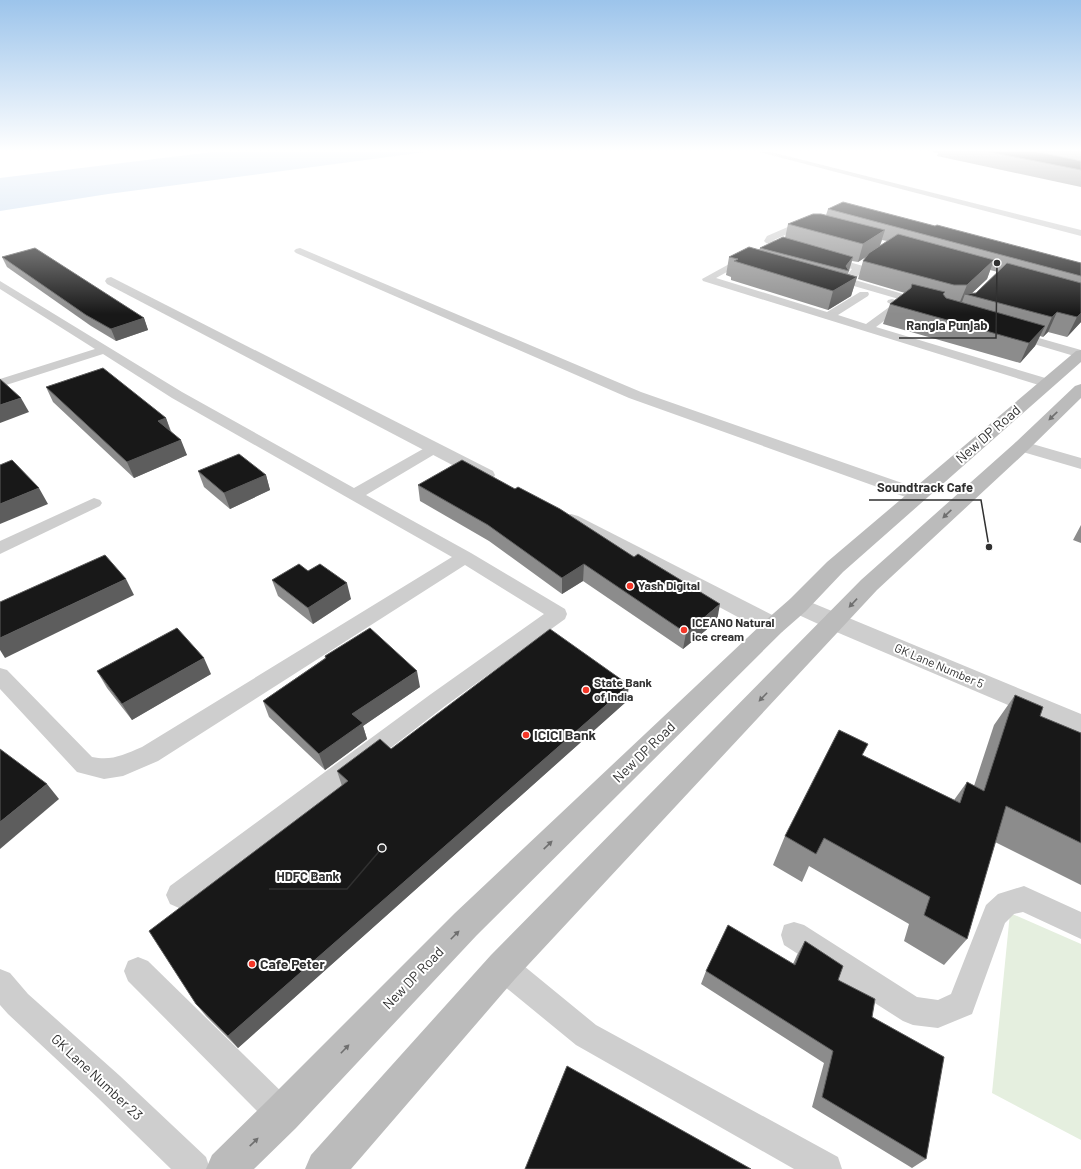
<svg xmlns="http://www.w3.org/2000/svg" width="1081" height="1169" font-family="Barlow,sans-serif">
<style>
.green{fill:#e5efdf}
.water{fill:#cadcf0}
.lines{fill:none;stroke-linecap:round;stroke-linejoin:round}
.lane{fill:#cecece;fill-rule:evenodd}
.street{fill:#cecece;fill-rule:evenodd}
.secondary{fill:#bbb;fill-rule:evenodd}
.wall{fill:#8c8c8c;fill-rule:evenodd}
.shaded-wall{fill:#5d5d5d}
.building{fill:#181818;stroke:#5d5d5d}
.oneway{fill:#6f6f6f}
.poi-dot{fill:#f43728;stroke:#fff;stroke-width:1.5}
.labels{text-anchor:middle;stroke-width:4;stroke-linejoin:round;paint-order:stroke}
.poi-label{font-size:12px;font-weight:bold;fill:#313131;stroke:#fff;text-anchor:start}
.street-label{font-size:12px;fill:#313131;stroke:#fff}
.near-street-label{font-size:14px;fill:#313131;stroke:#fff}
.near-poi-label{font-size:14px;font-weight:bold;fill:#313131;stroke:#fff;text-anchor:start}
.leader{fill:none;stroke:#313131;stroke-width:1.5}
.callout-dot{fill:#313131;stroke:#fff;stroke-width:1.5}
.callout-label{font-size:13px;text-anchor:middle;font-weight:bold;fill:#313131;stroke:#fff;stroke-width:4;stroke-linejoin:round;paint-order:stroke}
</style>
<rect width="100%" height="100%" fill="#fff"/>
<!-- green -->
<polygon class="green" points="1010,913 1081,944 1081,1140 992,1093"/>
<!-- water -->
<polygon class="water" points="220,151 433,151 108,194 0,211 0,178"/>
<g class="lines">
<!-- lane -->
<g class="lane">
<polygon points="755,151 767,151 1081,230 1081,236"/>
<polygon points="797,223 810,223 814,226 810,229 798,229 774,240 797,247 799,249 797,251 791,251 766,243 764,241 767,236"/>
<polygon points="828,256 863,266 864,268 855,280 927,301 928,303 923,306 847,284 844,279 852,269 825,261 823,259 825,257"/>
<polygon points="742,257 753,260 755,262 750,265 743,263 716,278 827,312 860,292 868,292 869,294 868,296 838,315 866,324 892,305 887,302 888,300 892,299 904,302 905,304 904,306 876,327 1052,380 1053,383 1052,386 1042,386 703,281 702,279"/>
<path d="M0 281 182 392 354 488 430 445 435 444 440 445 442 448 440 451 366 495 471 553 565 609 567 614 565 619 445 706 188 904 179 908 170 904 166 895 170 886 431 694 544 614 465 565 158 761 123 776 104 779 77 772 0 689V668L7 670 92 757C112 761 123 755 142 747L452 557 172 398 103 354 0 387V379L95 349 0 289Z"/>
<polygon points="1014,331 1081,350 1081,358 1010,337 1008,335 1010,333"/>
<polygon points="94,498 100,500 102,503 100,506 0,554 0,541"/>
<polygon points="1024,886 1081,912 1081,939 1023,912 1014,914 1005,923 972,1014 938,1028 913,1025 903,1021 784,945 781,935 784,925 794,922 804,925 917,997 938,1000 951,994 986,905 998,894"/>
<polygon points="503,953 513,957 596,1025 838,1157 842,1169 794,1169 576,1045 493,977 489,967 493,957"/>
<polygon points="138,957 148,961 293,1103 298,1114 293,1125 282,1130 271,1125 128,981 124,971 128,961"/>
<polygon points="0,969 10,973 28,994 120,1076 206,1157 210,1169 171,1169 98,1098 8,1014 0,1005"/>
</g>
<!-- street -->
<g class="street">
<polygon points="300,248 641,392 925,491 928,495 925,499 918,501 911,499 629,398 296,253 294,251 296,249"/>
<polygon points="111,277 493,471 495,475 493,479 486,481 479,479 107,284 105,281 107,278"/>
<polygon points="1022,441 1081,458 1081,469 1016,450 1013,446 1016,442"/>
<polygon points="571,514 578,516 782,620 786,626 782,632 774,634 766,632 564,524 561,520 564,516"/>
<polygon points="798,597 1081,714 1081,736 827,628 790,611 787,605 790,599"/>
</g>
<!-- secondary -->
<g class="secondary">
<polygon points="1081,350 1081,362 843,572 806,611 782,632 477,935 296,1128 254,1169 206,1169 212,1155 268,1100 455,913 766,620 790,599 827,562 1076,351"/>
<polygon points="1081,384 1081,398 1028,450 877,590 515,979 351,1169 305,1169 311,1155 491,955 861,580 1016,442 1075,386"/>
</g>
</g>
<!-- wall -->
<g class="wall">
<polygon points="928,151 1081,151 1081,187 937,156 938,153"/>
<path d="M828 209 1081 263V322L1067 337 1048 332 1043 337 1040 336 1035 346 1020 363 883 324 890 304 905 293 858 279 863 261 866 257 858 262 852 261 848 274 857 277 851 296 828 310 731 280V277L726 275 729 257 759 250 760 248 785 238 788 224 826 215ZM882 240 887 241 880 246ZM990 270 998 272 976 293H972L987 279Z"/>
<polygon points="2,257 144,318 148,330 116,341 91,326 7,267"/>
<polygon points="46,387 166,418 171,431 187,455 134,478 53,402"/>
<polygon points="198,471 266,475 270,490 230,509 204,487"/>
<polygon points="418,485 717,621 683,649 583,581 562,594 489,541 420,501"/>
<polygon points="1081,525 1081,543 1073,540"/>
<polygon points="308,571 351,599 313,624 278,596 272,580"/>
<polygon points="325,656 420,687 363,726 367,739 325,770 269,717 263,701 325,658"/>
<polygon points="97,671 211,674 132,720 107,688"/>
<polygon points="1015,695 1040,716 1081,733 1081,885 995,842 967,939 944,965 904,941 909,924 809,866 802,882 773,865 785,836 862,755 954,800 967,782 974,786 994,725"/>
<polygon points="627,701 238,1048 206,1016 196,1004 342,786 337,771 391,749"/>
<polygon points="805,941 872,1017 926,1159 912,1168 812,1107 824,1063 701,984 706,971 793,964 797,955"/>
</g>
<!-- shaded-wall -->
<g class="shaded-wall">
<polygon points="885,230 879,248 858,262 863,244"/>
<polygon points="853,257 849,270 848,271 846,266"/>
<polygon points="994,260 987,279 970,295 965,294 962,302 959,304 967,285"/>
<polygon points="857,277 851,296 828,310 833,291"/>
<polygon points="1057,312 1048,332 1043,337 1052,317"/>
<polygon points="1081,313 1081,322 1067,337 1077,317"/>
<polygon points="144,318 148,330 116,341 111,329"/>
<polygon points="1045,326 1035,346 1020,363 1029,343"/>
<polygon points="21,398 29,412 0,423 0,405"/>
<polygon points="166,418 171,433 158,421"/>
<polygon points="181,440 187,455 134,478 127,462"/>
<polygon points="266,475 270,490 230,509 224,493"/>
<polygon points="39,488 48,504 0,524 0,504"/>
<polygon points="584,564 583,581 562,594 562,578"/>
<polygon points="126,579 134,595 5,658 0,650 0,638"/>
<polygon points="347,583 351,599 313,624 308,608"/>
<polygon points="720,604 717,621 683,649 686,633"/>
<polygon points="204,658 211,674 132,720 122,704"/>
<polygon points="417,671 420,687 363,726 367,739 325,770 319,754 352,714"/>
<polygon points="629,685 627,701 238,1048 228,1036"/>
<polygon points="47,784 59,799 0,849 0,822"/>
</g>
<!-- building -->
<g class="building">
<polygon points="984,151 1034,151 1081,161 1081,170"/>
<polygon points="843,202 935,226 937,225 1081,263 1081,276 828,209"/>
<polygon points="813,214 821,214 885,230 863,244 788,224"/>
<polygon points="898,234 994,260 967,285 954,285 863,261 869,253"/>
<polygon points="783,237 853,257 846,266 849,271 760,248"/>
<polygon points="749,247 857,277 833,291 734,261 738,259 729,257"/>
<polygon points="35,248 144,318 111,329 86,315 2,257"/>
<polygon points="1007,263 1081,283 1081,313 1077,317 1057,312 1052,317 965,294 976,293"/>
<polygon points="912,284 945,292 943,294 946,298 1045,326 1029,343 890,304 911,288"/>
<polygon points="103,368 166,418 158,421 181,440 127,462 46,387"/>
<polygon points="0,379 21,398 0,405"/>
<polygon points="239,454 266,475 224,493 198,471"/>
<polygon points="12,460 39,488 0,504 0,465"/>
<polygon points="462,460 515,489 518,487 560,509 634,557 638,554 720,604 686,633 584,564 562,578 488,525 418,485"/>
<polygon points="105,555 126,579 0,638 0,602"/>
<polygon points="299,564 308,571 320,564 347,583 308,608 272,580"/>
<polygon points="177,628 204,658 122,704 97,671"/>
<polygon points="370,628 417,671 352,714 363,723 319,754 263,701 326,658 325,656"/>
<polygon points="550,629 629,685 228,1036 196,1004 149,931 348,781 337,771 380,739 391,749"/>
<polygon points="1015,695 1043,707 1040,716 1081,733 1081,843 1006,806 967,939 924,915 930,897 824,838 816,854 785,836 839,730 868,744 862,755 960,803 967,782 984,791"/>
<polygon points="0,749 47,784 0,822"/>
<polygon points="728,925 795,965 805,941 843,966 838,980 875,999 872,1017 944,1057 926,1159 822,1097 833,1051 706,971"/>
<polygon points="567,1066 751,1169 525,1169"/>
</g>
<!-- one-way arrows -->
<defs><path id="oneway-solid" d="M-6-.8H1V-3.2L6.5 0L1 3.2V.8H-6Z"/></defs>
<g class="oneway">
<use href="#oneway-solid" transform="translate(1053 416) rotate(136)"/>
<use href="#oneway-solid" transform="translate(947 514) rotate(137)"/>
<use href="#oneway-solid" transform="translate(853 603) rotate(133)"/>
<use href="#oneway-solid" transform="translate(763 697) rotate(134)"/>
<use href="#oneway-solid" transform="translate(548 845) rotate(-44)"/>
<use href="#oneway-solid" transform="translate(455 935) rotate(-45)"/>
<use href="#oneway-solid" transform="translate(345 1049) rotate(-46)"/>
<use href="#oneway-solid" transform="translate(254 1142) rotate(-44)"/>
</g>
<!-- sky -->
<linearGradient id="sky" x2="0" y2="1"><stop stop-color="#9cc4eb"/><stop offset="0.48" stop-color="#fff"/><stop offset="1" stop-color="#fff" stop-opacity="0"/></linearGradient>
<rect width="1081" height="314" fill="url(#sky)"/>
<!-- markers -->
<g class="poi-dot">
<circle cx="630" cy="586" r="4"/>
<circle cx="684" cy="630" r="4"/>
<circle cx="586" cy="690" r="4"/>
<circle cx="526" cy="735" r="4"/>
<circle cx="252" cy="964" r="4"/>
</g>
<g class="labels">
<!-- poi labels -->
<g class="poi-label">
<text x="638" y="590">Yash Digital</text>
<text x="692" y="627">ICEANO Natural<tspan x="692" dy="14">ice cream</tspan></text>
<text x="594" y="687">State Bank<tspan x="594" dy="14">of India</tspan></text>
</g>
<!-- street labels -->
<g class="street-label">
<text transform="translate(939 666) rotate(23)" y="4">GK Lane Number 5</text>
</g>
<!-- near-street labels -->
<g class="near-street-label">
<text transform="translate(988 434) rotate(-41)" y="5">New DP Road</text>
<text transform="translate(644 752) rotate(-44)" y="5">New DP Road</text>
<text transform="translate(413 978) rotate(-46)" y="5">New DP Road</text>
<text transform="translate(97 1077) rotate(43)" y="5">GK Lane Number 23</text>
</g>
<!-- near-poi labels -->
<g class="near-poi-label">
<text x="534" y="740">ICICI Bank</text>
<text x="260" y="969">Cafe Peter</text>
</g>
</g>
<!-- callouts -->
<path class="leader" d="M997 263L996 338H899M989 547L981 500H869M382 848L347 889H269"/>
<g class="callout-dot">
<circle cx="997" cy="263" r="4"/>
<circle cx="989" cy="547" r="4"/>
<circle cx="382" cy="848" r="4"/>
</g>
<g class="callout-label">
<text x="947" y="330">Rangla Punjab</text>
<text x="925" y="492">Soundtrack Cafe</text>
<text x="308" y="881">HDFC Bank</text>
</g>
</svg>
